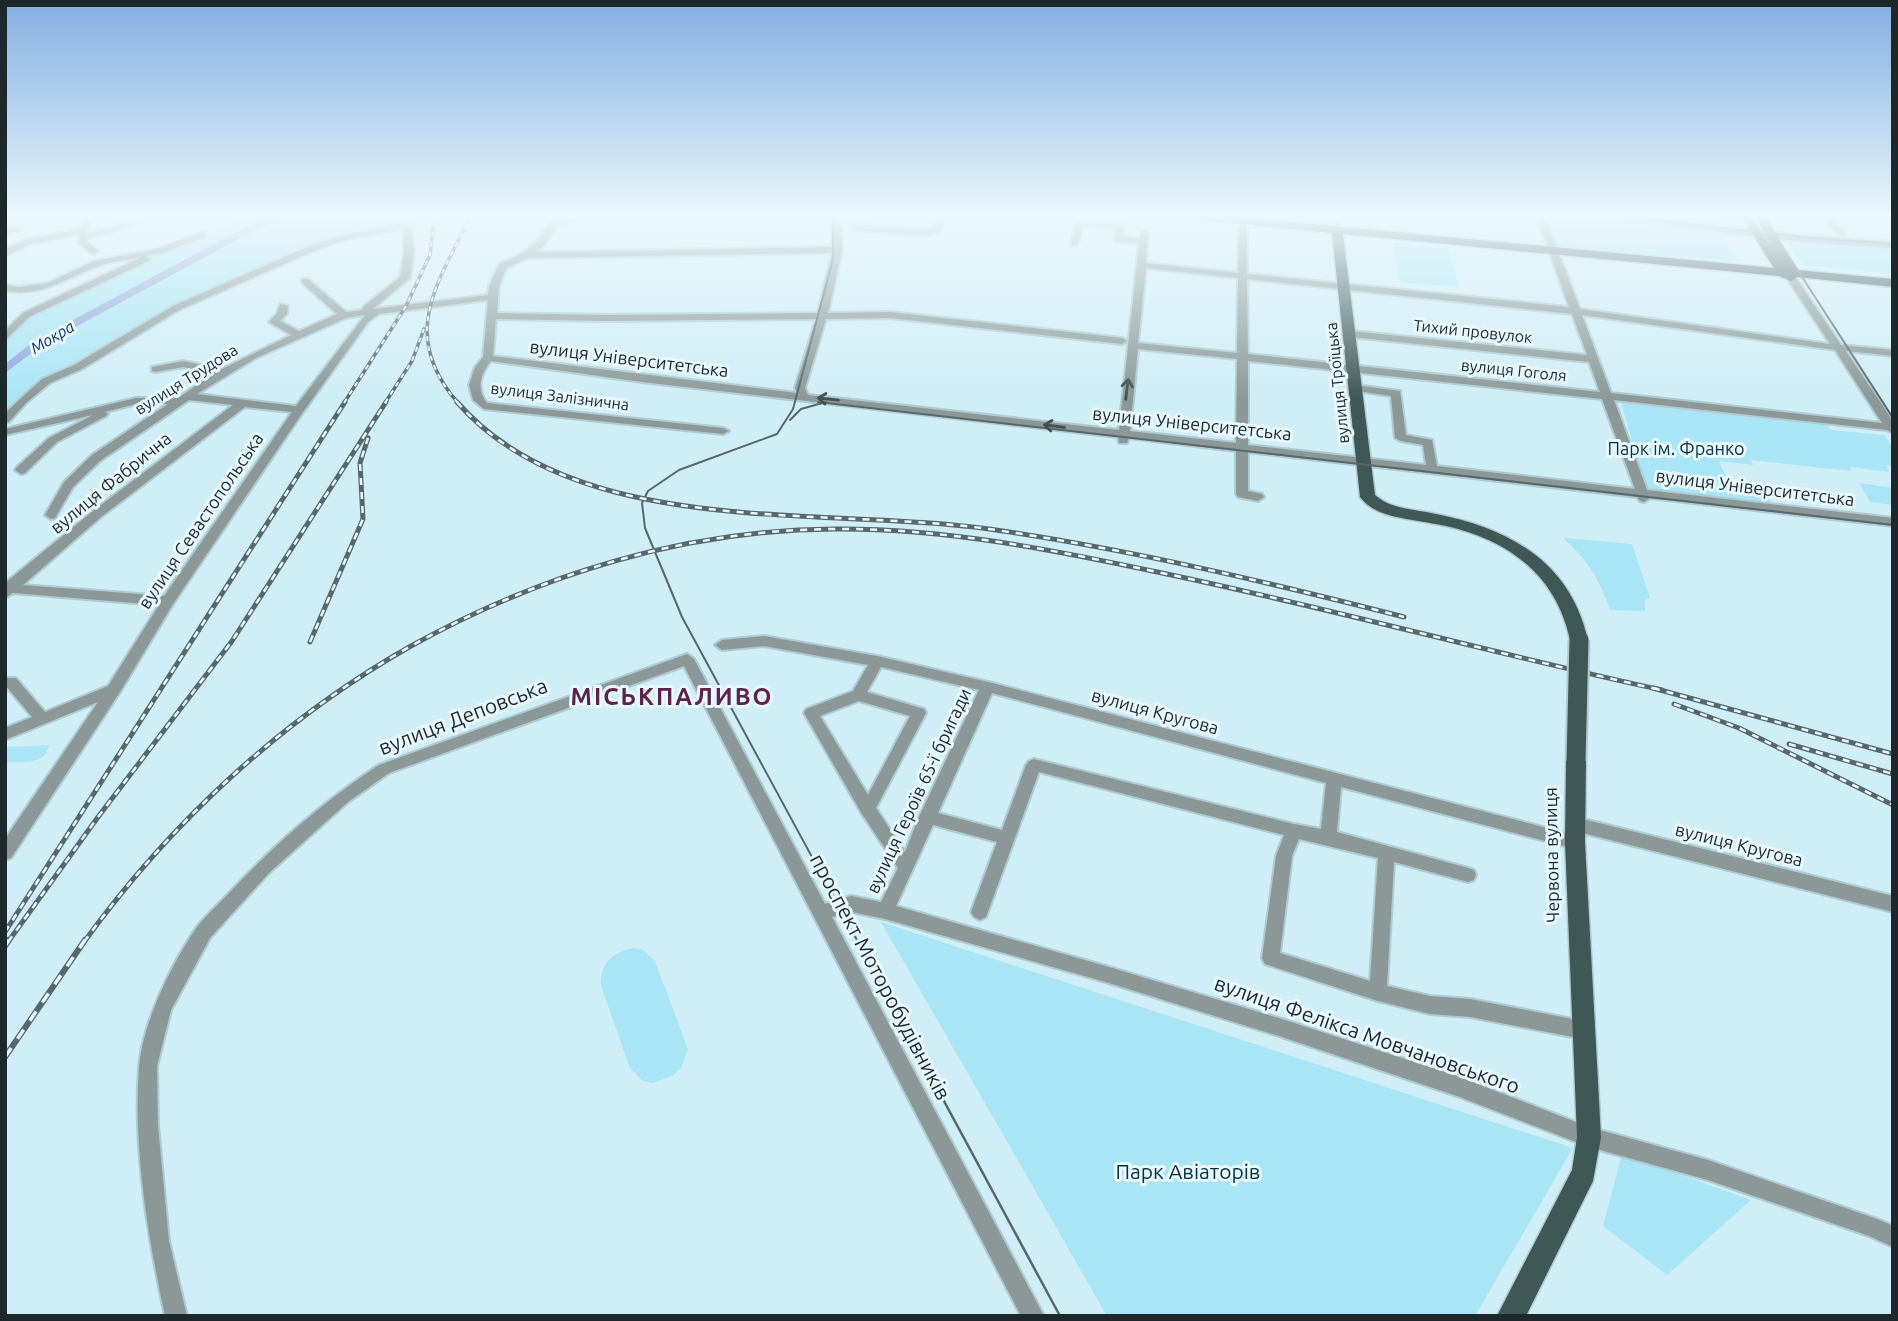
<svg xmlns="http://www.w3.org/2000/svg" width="1898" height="1321" font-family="Ubuntu,sans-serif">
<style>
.green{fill:#a9e5f5}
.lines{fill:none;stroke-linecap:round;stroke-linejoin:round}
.river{fill:#8ea5da;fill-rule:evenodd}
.minor-casing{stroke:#b0cad2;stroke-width:4}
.major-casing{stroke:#b0cad2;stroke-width:3}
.minor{fill:#8b9897;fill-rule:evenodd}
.major{fill:#3f5755;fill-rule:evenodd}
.tram-far1{stroke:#56686c;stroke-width:2}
.tram{stroke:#56686c;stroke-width:2.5}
.rail-far2-casing{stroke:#56686c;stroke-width:3.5}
.rail-far1-casing{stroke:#56686c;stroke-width:5}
.rail-casing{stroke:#56686c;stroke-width:6}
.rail-far2{stroke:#e7f9fe;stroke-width:2;stroke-dasharray:5;stroke-linecap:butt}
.rail-far1{stroke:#e7f9fe;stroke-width:2.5;stroke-dasharray:7;stroke-linecap:butt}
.rail{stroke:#e7f9fe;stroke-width:3.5;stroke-dasharray:11;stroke-linecap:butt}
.major-bridge-casing{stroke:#b0cad2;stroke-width:23;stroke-linecap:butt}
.major-bridge{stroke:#3f5755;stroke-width:19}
.oneway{stroke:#444f51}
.labels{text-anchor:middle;stroke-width:6;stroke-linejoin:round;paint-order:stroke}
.far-street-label{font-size:16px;fill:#1d282b;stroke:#e7f9fe}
.far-water-label{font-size:16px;font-style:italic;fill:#172b69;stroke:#e7f9fe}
.street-label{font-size:18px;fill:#1d282b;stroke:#e7f9fe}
.park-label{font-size:18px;fill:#0b323b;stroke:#e7f9fe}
.near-street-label{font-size:21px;fill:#1d282b;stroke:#e7f9fe}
.near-park-label{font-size:21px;fill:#0b323b;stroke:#e7f9fe}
.district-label{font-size:24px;font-weight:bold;letter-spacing:2px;fill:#5e234c;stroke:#e7f9fe}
</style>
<rect width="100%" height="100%" fill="#d0eef7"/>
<!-- green -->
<g class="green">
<polygon points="261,214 407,214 406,222 339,237 291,254 207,291 75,366 45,379 5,418 5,342 30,315 62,299 89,290 157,253"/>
<polygon points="1547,214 1569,214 1721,231 1737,261 1560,247"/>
<polygon points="1797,240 1893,246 1893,274 1803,265 1787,244"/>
<polygon points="1393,242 1448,248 1459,287 1400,282"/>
<path d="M1621 403 1824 423 1831 430 1884 435 1893 448V466L1886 465 1889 472 1850 467 1851 471 1751 460 1753 465 1719 461C1728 486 1741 489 1765 493L1772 504 1646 488Z"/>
<polygon points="1859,483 1893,488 1893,505 1870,502"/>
<path d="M1563 538 1632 544 1650 598 1645 600V611L1610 610C1600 580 1587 559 1563 538Z"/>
<path d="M49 745C46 766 21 761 5 762V747Z"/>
<polygon points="881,922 1573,1148 1475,1316 1107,1316"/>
<path d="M634 948 643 950 655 961 688 1049 681 1068 672 1076 653 1083 643 1081 630 1068 601 986C599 964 614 951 634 948Z"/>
<polygon points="1622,1154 1751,1200 1667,1275 1603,1226"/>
</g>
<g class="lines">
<!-- river -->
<polygon class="river" points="280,214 294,214 246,235 42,345 5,373 5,364 34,341 238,231"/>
<defs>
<g id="minor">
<polygon points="88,214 96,214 85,233 87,234 134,221 138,224 87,239 87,242 98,251 93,254 78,243 80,234 31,244 5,256 5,249 25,240 79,229"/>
<path d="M581 214H595L557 226 542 248 537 252 832 247 833 214H841L842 250 828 313 890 312 1122 338 1127 341 1122 344 890 318 826 319 805 388 808 395 1119 430 1139 244 1115 241V228L1083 226 1078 244 1071 246 1076 221 1123 224V237L1140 239 1142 230H1148L1146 263 1238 273 1239 221 1243 218 1247 221V274L1569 307 1536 214H1544L1580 309 1830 344 1786 277 1791 274 1794 275 1841 345 1893 350V356L1846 351 1893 421V433L1887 430 1614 400 1647 490 1893 518V526L1650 498 1644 502 1640 501 1637 497 1248 452V491L1262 494 1264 497 1258 501 1238 497 1236 494V451L1129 438 1127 443H1119L1118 437 642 382 491 361C480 374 476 390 487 403L723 428 729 431 723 434 484 409 473 400 469 385 475 367 483 357 488 300 379 314 368 322 303 412 173 604 120 692 11 858 5 860V839L98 702 5 740V728L32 717 6 686V678H16L45 712 108 686 159 605 13 593 5 598V583L93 511 233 405 189 400 100 461 73 487 55 518 51 519 45 515 64 482 92 455 168 404H136L105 412 108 414 106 416 57 442 25 473 21 474 15 470 17 467 49 438 93 415 5 435V429L136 398H178L214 373 183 367 156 372 152 371V367L183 361 222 369 291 335 269 322 277 313 280 304 288 306 287 314 280 321 299 331 337 314 302 283V279H308L346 312 362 310 363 307 400 277 404 252 403 228 341 241 309 253 179 310 82 369 50 383 26 403 9 422 5 423V413L42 379 74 365 173 306 303 249 336 237 407 222 411 225 414 252 410 278 373 309 488 295 489 286 499 264C527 252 533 248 551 222ZM832 253 818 313 607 315 497 313 499 286 506 268 528 258ZM1146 268 1238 278 1237 353 1138 343ZM1247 279 1572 314 1587 355 1351 331 1346 334 1351 337 1589 362 1600 392 1248 354ZM365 315 296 406 197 394 256 358 346 318ZM1582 315 1835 350 1882 423 1611 393ZM496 319 607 321 816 319 795 388 797 393 493 356ZM1138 349 1237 359 1236 443 1130 431ZM1248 361 1602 399 1635 489 1437 466 1432 440 1406 435 1400 391 1355 385 1350 388 1351 390 1391 396 1395 438 1401 441 1423 445 1426 465 1248 445ZM245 407 292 412 164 596 23 585 101 517Z"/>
<polygon points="940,214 948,214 941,230 928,236 853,230 849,227 853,224 927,230 933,228"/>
<polygon points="1332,214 1340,214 1340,232 1333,230"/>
<polygon points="1587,214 1613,214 1798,235 1893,242 1893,248 1798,241 1591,217"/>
<polygon points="1821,214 1830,214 1845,231 1845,235 1839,235"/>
<polygon points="5,228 17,227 21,230 5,234"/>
<path d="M202 232 205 233V237L162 253 145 256 150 259 148 261 29 317 5 340V331L23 313 142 257C128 260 112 261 99 266 64 278 45 297 5 291V285L19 287 48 283 94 261 157 249Z"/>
<path d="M764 636 877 656 988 682 1581 837 1583 842 1581 847 1575 849 1341 787 1337 832 1468 868 1474 870 1476 875 1474 880 1468 882 1394 862 1387 986 1430 996 1470 999 1583 1021 1590 1024 1592 1030 1590 1036 1583 1039 1470 1017 1430 1014 1378 1001 1265 964 1262 958 1276 856 1284 835 1039 772 986 917 980 920 974 917 971 912 997 842 933 825 896 906 1109 967 1282 1019 1457 1076 1589 1127 1708 1160 1880 1220 1893 1226V1247L1869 1236 1708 1180 1589 1147 1457 1096 1282 1037 1109 983 885 919 851 912 832 917 1044 1316H1021L684 666 389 773 348 802 269 873 210 938 171 1010 157 1066 158 1126 169 1241 187 1316H165C148 1237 133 1149 139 1068 142 1024 172 963 197 927 206 915 219 904 230 892 275 844 324 801 379 765L687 654 694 659 825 904 851 896 881 902 898 868 862 814 804 713 806 709 853 691 868 665 764 646 722 650 715 645 722 640ZM881 667 979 690 919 817 905 852 876 808 926 713 924 709 867 692ZM992 693 1326 783 1321 829 1294 824 1034 759 1029 761 1026 765 1002 830 938 813ZM859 701 910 716 868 795 820 716ZM1299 839 1378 858 1370 981 1280 953 1292 856Z"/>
<polygon points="1575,817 1893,896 1893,912 1575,831 1569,829 1567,824 1569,819"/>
</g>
<g id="major">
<path d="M1167 214H1206L1774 268 1740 214H1750L1773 249 1754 214H1764L1797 270 1893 279V287L1797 277 1791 281 1779 276 1343 234 1375 495C1392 510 1415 509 1436 514 1511 529 1570 562 1588 640L1579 646 1570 640C1555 569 1499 534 1430 523 1406 518 1376 518 1360 497L1332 233 1172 217Z"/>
<polygon points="1576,753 1583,756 1586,761 1585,842 1601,1137 1593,1181 1526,1316 1497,1316 1572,1170 1577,1137 1565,842 1566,761 1569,756"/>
</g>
</defs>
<!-- minor casing -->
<use href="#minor" class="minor-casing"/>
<!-- major casing -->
<use href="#major" class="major-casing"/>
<!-- minor -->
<use href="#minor" class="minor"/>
<!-- major -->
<use href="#major" class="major"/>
<!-- tram-far1 -->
<g class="tram-far1">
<polyline points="833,214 833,259 793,409 777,434 679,470 648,491 642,503 645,528 682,617 858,942"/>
<polyline points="1599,214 1812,238 1893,244"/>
<polyline points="1763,237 1784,249 1893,418"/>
<polyline points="818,402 1893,525"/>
<polyline points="790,420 801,409 826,402"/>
</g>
<!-- tram -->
<polyline class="tram" points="857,940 1060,1316"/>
<defs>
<g id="rail-far2">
<polyline points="344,403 406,306 430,255 435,214"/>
<polyline points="385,403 412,361 424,329"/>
<path d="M458 403C398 334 438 283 472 214"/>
</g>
<g id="rail-far1">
<path d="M457 402C577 540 824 506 989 529 1129 549 1267 582 1404 617"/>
<polyline points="310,642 363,519 360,463 368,438"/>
<polyline points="1653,688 1893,754"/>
<polyline points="1674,704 1739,728 1893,805"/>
<polyline points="1789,744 1893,774"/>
<polyline points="5,932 345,402"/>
<polyline points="8,942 98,817 232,641 386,402"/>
<path d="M84 942C171 822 282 719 411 646 541 574 685 530 834 529 945 528 1054 550 1162 573 1330 608 1495 654 1662 690"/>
</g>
<g id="rail">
<polyline points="5,946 9,940"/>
<polyline points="5,1057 85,940"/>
</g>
</defs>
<!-- rail-far2 casing -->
<use href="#rail-far2" class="rail-far2-casing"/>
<!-- rail-far1 casing -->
<use href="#rail-far1" class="rail-far1-casing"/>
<!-- rail casing -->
<use href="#rail" class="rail-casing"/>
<!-- rail-far2 -->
<use href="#rail-far2" class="rail-far2"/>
<!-- rail-far1 -->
<use href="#rail-far1" class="rail-far1"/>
<!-- rail -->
<use href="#rail" class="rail"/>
<defs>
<polyline id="major-bridge" points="1576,761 1579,640"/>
</defs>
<!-- major-bridge casing -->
<use href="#major-bridge" class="major-bridge-casing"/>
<!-- major-bridge -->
<use href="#major-bridge" class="major-bridge"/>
</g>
<!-- one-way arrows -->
<defs><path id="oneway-shaft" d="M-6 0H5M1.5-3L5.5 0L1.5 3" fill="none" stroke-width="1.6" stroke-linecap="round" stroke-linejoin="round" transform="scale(1.75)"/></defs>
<g class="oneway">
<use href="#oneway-shaft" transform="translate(1127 389) rotate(-83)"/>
<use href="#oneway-shaft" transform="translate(828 399) rotate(-174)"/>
<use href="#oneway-shaft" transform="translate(1054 426) rotate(-173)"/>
</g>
<!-- sky -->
<linearGradient id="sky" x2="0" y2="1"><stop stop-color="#84aee2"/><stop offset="0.54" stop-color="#eaf7fb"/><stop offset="1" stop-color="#eaf7fb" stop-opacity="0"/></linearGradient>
<rect width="1898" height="399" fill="url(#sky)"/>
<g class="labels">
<!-- far-street labels -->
<g class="far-street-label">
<text transform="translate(1473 331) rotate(6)" y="6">Тихий провулок</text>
<text transform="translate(1514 370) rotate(6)" y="6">вулиця Гоголя</text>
<text transform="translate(186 379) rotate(-32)" y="6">вулиця Трудова</text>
<text transform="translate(1337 383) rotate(-96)" y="6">вулиця Троїцька</text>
<text transform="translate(560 396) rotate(7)" y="6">вулиця Залізнична</text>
</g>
<!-- far-water labels -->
<g class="far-water-label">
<text transform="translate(52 337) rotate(-31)" y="6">Мокра</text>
</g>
<!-- street labels -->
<g class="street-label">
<text transform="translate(629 359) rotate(7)" y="6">вулиця Університетська</text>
<text transform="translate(1192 424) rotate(6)" y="6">вулиця Університетська</text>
<text transform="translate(111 483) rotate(-39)" y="6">вулиця Фабрична</text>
<text transform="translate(1755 488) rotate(7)" y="6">вулиця Університетська</text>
<text transform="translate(201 521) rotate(-56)" y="6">вулиця Севастопольська</text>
<text transform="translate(1155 712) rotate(15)" y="6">вулиця Кругова</text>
<text transform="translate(919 791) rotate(-65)" y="6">вулиця Героїв 65-ї бригади</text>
<text transform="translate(1739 845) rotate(14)" y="6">вулиця Кругова</text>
<text transform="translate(1552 855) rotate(-91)" y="6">Червона вулиця</text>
</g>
<!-- park labels -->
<g class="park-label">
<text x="1676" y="455">Парк ім. Франко</text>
</g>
<!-- near-street labels -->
<g class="near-street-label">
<text transform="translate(463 717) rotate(-21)" y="7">вулиця Деповська</text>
<text transform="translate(880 977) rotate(62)" y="7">проспект Моторобудівників</text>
<text transform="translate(1367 1035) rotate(19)" y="7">вулиця Фелікса Мовчановського</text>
</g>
<!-- near-park labels -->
<g class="near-park-label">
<text x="1188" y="1179">Парк Авіаторів</text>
</g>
<!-- district labels -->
<g class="district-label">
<text x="672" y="705">МІСЬКПАЛИВО</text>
</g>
</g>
<!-- border -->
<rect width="1898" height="1321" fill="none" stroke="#1d282b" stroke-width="14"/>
</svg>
